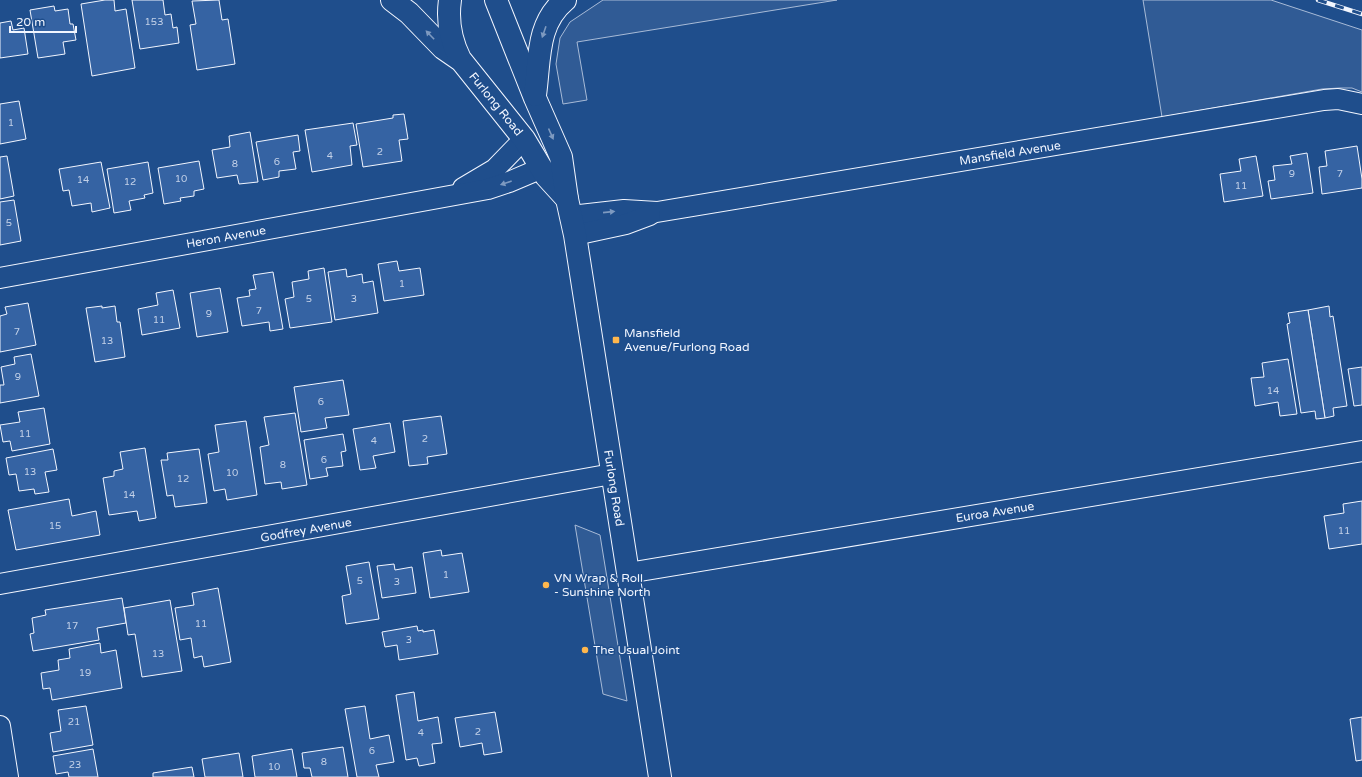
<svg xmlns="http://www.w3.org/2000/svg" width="1362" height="777" font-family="'Varela Round',sans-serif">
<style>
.built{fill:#305b95;stroke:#a8bbd7}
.building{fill:#3563a3;stroke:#f2f6ff}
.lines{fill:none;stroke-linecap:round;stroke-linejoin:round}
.minor-casing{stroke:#f2f6ff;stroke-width:22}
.tertiary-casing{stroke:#f2f6ff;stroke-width:24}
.minor{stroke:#1f4e8c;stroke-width:20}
.tertiary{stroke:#1f4e8c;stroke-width:22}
.rail-casing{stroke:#f2f6ff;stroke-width:4.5}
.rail{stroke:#1f4e8c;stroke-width:3;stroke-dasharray:9;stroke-linecap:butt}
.oneway{fill:#7e9ac0}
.poi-dot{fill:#ffb74d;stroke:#1f4e8c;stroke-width:1.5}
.labels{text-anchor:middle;stroke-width:3;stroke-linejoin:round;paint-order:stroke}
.number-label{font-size:10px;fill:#c3d1e8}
.street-label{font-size:12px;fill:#f2f6ff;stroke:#1f4e8c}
.poi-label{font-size:12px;fill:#f2f6ff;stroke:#1f4e8c;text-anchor:start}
</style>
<rect width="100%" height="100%" fill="#1f4e8c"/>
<!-- built -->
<g class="built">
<polygon points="603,0 837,0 577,42 587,100 563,104 556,64 560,38 570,22"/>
<polygon points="1143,0 1271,0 1362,30 1362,92 1352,88 1340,88 1322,89 1162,117"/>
<polygon points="575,525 600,535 627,701 603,694"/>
</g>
<!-- building -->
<g class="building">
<polygon points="105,0 114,0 115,11 126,9 135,68 92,76 81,4"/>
<polygon points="132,0 163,0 165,15 171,14 173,28 177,27 179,43 140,49"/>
<polygon points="219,0 222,20 228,19 235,64 197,70 190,25 196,24 192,1"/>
<polygon points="54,6 55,11 68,9 70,24 73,24 76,40 63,42 65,54 38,58 30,10"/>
<polygon points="11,21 13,30 24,28 28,54 0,58 0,23"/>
<polygon points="19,101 26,139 0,144 0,104"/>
<polygon points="404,114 408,139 399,140 402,161 363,167 356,124 393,118 393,115"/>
<polygon points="353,123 357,145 350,146 352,165 312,172 305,130"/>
<polygon points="250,132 258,182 239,184 237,175 217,178 212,150 230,147 229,136"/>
<polygon points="298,135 300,151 293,152 296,169 279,171 279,177 263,180 256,142"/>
<polygon points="1357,146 1362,179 1362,188 1322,194 1319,167 1327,166 1325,151"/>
<polygon points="1307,153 1313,193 1271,199 1268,181 1275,180 1273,166 1292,164 1290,156"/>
<polygon points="7,156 14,196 0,199 0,157"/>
<polygon points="1256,156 1263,196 1224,202 1220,174 1241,171 1239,159"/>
<polygon points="199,161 204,189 194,191 194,196 180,198 181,201 164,204 158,168"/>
<polygon points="101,162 110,208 92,212 91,203 72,206 69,190 63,191 59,169"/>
<polygon points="148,162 153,193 144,195 145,198 129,201 131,210 114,213 107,169"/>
<polygon points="14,200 21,241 0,245 0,202"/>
<polygon points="397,261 399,271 420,268 424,295 384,301 378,264"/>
<polygon points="324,268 332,322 290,328 285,299 294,297 292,282 309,279 308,271"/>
<polygon points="346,269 347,277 362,274 363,283 373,281 378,313 335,320 328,272"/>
<polygon points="273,272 283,329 270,331 269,322 242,326 237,298 250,296 249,290 256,289 253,275"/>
<polygon points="220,288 228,332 197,337 190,293"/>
<polygon points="173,290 180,328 142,335 138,309 158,305 156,293"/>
<polygon points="28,303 36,345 0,352 0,316 7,314 5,307"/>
<polygon points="102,306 102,308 115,306 117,322 120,322 125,357 95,362 86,308"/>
<polygon points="1329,306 1330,317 1333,316 1347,406 1333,408 1334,416 1325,418 1308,310"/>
<polygon points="1308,310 1325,418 1316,419 1315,411 1301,413 1287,324 1290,323 1288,313"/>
<polygon points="31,354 39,396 0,403 0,385 4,385 1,367 15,364 14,357"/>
<polygon points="1288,359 1297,414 1280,416 1278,402 1255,406 1251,378 1264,377 1262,363"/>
<polygon points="1362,367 1362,405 1354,406 1348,369"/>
<polygon points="343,380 349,415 325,418 327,428 301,432 294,387"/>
<polygon points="44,408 50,444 12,451 10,441 3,442 0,425 20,422 18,412"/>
<polygon points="295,413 307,485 282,489 281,482 265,484 260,447 269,445 264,417"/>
<polygon points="441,416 447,454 427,457 428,464 409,466 403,421"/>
<polygon points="246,421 257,495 227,500 225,489 214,491 208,454 219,452 215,425"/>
<polygon points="390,423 395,452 373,456 376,468 360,470 353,429"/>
<polygon points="343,434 346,451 341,452 343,466 326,468 328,476 310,479 304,440"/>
<polygon points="145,448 156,518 139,521 137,511 109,515 103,478 114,476 114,471 123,469 120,452"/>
<polygon points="53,449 57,470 45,472 49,492 35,494 34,489 19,491 16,474 9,475 6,458"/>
<polygon points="199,449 207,503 175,507 173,495 167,496 161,460 168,460 167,453"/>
<polygon points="69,499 72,516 96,511 100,535 16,550 8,510"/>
<polygon points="1362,501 1362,544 1329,549 1324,516 1344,513 1343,504"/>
<polygon points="441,550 442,556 462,553 469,592 430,598 423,553"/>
<polygon points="369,562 379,619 346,624 342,596 351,594 346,566"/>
<polygon points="394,564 395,570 412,567 416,593 382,598 377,566"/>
<polygon points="218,588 231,662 204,667 202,656 194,658 191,638 180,640 175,608 194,605 192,593"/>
<polygon points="122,598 126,623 97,628 99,640 33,651 30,634 34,633 32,618 46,615 45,610"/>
<polygon points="170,600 182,671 142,677 135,634 128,635 124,608"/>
<polygon points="417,626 418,631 423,630 423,632 434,630 438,654 399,660 397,645 385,647 382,632"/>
<polygon points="100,643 101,653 116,650 122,688 52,700 50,688 43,689 41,673 59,670 58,660 70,658 69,649"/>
<polygon points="414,692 418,721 438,717 442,743 432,744 435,763 419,766 417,758 406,760 396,695"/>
<polygon points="86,706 93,745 53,752 50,733 61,731 58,710"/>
<polygon points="365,706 370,739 389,735 394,762 376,765 379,777 357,777 345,709"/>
<polygon points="495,712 502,752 484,755 482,743 460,747 455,718"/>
<polygon points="1362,717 1362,760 1356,761 1350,719"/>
<polygon points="343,747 348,777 312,777 310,768 304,768 302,753"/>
<polygon points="93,749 98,777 69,777 68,772 56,774 53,756"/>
<polygon points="292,749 297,777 255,777 252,756"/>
<polygon points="239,753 243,777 205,777 202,759"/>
<polygon points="192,767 194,777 153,777 153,773"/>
</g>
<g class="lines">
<defs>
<g id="minor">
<polyline points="463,188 495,169 524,139"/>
<polyline points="571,216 624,210 657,212 1324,100 1338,99 1362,104"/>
<polyline points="575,235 626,224 650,215"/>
<polyline points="0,278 488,189 509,182 542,168"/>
<polyline points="628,573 1362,451"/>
<polyline points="0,584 612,474"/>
<polyline points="0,726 8,777"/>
</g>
<g id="tertiary">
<polyline points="392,0 409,13 443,48 459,59"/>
<path d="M450 0C447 21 451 41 460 59L524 139 546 176 567 199"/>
<polyline points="496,0 535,98 561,157 567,199 575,235 660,777"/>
<path d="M535 95C540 60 536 24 565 0"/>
</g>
</defs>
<!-- minor casing -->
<use href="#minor" class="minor-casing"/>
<!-- tertiary casing -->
<use href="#tertiary" class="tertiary-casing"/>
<!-- minor -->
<use href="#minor" class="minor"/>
<!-- tertiary -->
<use href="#tertiary" class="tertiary"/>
<defs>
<polyline id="rail" points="1318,0 1362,14"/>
</defs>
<!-- rail casing -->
<use href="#rail" class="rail-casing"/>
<!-- rail -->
<use href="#rail" class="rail"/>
</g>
<!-- one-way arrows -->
<defs><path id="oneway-solid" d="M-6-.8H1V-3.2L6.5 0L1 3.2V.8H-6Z"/></defs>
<g class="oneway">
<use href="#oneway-solid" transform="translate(544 32) rotate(109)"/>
<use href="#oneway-solid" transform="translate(430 35) rotate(-134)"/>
<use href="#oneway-solid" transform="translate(551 134) rotate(66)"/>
<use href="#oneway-solid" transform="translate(506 183) rotate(161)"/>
<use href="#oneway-solid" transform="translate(609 212) rotate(-6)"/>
</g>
<!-- markers -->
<g class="poi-dot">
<rect x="612" y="336" width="8" height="8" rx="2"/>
<circle cx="546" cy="585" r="4"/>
<circle cx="585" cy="650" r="4"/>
</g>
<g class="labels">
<!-- number labels -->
<g class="number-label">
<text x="154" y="25">153</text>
<text x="11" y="126">1</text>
<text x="380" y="155">2</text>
<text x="330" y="159">4</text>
<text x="277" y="165">6</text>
<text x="235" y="167">8</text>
<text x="1292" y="177">9</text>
<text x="1340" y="177">7</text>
<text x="181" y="182">10</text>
<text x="83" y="183">14</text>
<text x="130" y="185">12</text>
<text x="1241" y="189">11</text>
<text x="9" y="226">5</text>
<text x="402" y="287">1</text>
<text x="309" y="302">5</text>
<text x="354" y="302">3</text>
<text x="259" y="314">7</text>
<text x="209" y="317">9</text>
<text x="159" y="323">11</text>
<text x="17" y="335">7</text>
<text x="107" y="344">13</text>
<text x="18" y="380">9</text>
<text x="1273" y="394">14</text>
<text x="321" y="405">6</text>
<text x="25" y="437">11</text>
<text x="425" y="442">2</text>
<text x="374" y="444">4</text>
<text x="324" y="463">6</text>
<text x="283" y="468">8</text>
<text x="30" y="475">13</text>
<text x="232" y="476">10</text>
<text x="183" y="482">12</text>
<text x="129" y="498">14</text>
<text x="55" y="529">15</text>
<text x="1344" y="534">11</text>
<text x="446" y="578">1</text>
<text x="360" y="584">5</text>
<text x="397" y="585">3</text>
<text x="201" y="627">11</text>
<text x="72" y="629">17</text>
<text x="409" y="643">3</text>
<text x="158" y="657">13</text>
<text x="85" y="676">19</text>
<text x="74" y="725">21</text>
<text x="478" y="735">2</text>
<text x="421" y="736">4</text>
<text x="372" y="754">6</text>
<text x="324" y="765">8</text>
<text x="75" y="768">23</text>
<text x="274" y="770">10</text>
</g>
<!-- street labels -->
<g class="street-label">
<text transform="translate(496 104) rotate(51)" y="4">Furlong Road</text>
<text transform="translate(1010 153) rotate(-9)" y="4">Mansfield Avenue</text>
<text transform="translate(226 237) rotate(-10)" y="4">Heron Avenue</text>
<text transform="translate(614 488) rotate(81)" y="4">Furlong Road</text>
<text transform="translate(995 512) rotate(-9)" y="4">Euroa Avenue</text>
<text transform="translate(306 530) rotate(-10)" y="4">Godfrey Avenue</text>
</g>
<!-- poi labels -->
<g class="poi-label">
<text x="624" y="337">Mansfield<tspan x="624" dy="14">Avenue/Furlong Road</tspan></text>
<text x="554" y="582">VN Wrap &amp; Roll<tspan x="554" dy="14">- Sunshine North</tspan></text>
<text x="593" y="654">The Usual Joint</text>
</g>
</g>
<!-- scale -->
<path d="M10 26v6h66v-6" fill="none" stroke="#f2f6ff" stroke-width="2"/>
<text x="16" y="26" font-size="12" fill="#f2f6ff" stroke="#1f4e8c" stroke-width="3" paint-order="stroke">20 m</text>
</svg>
